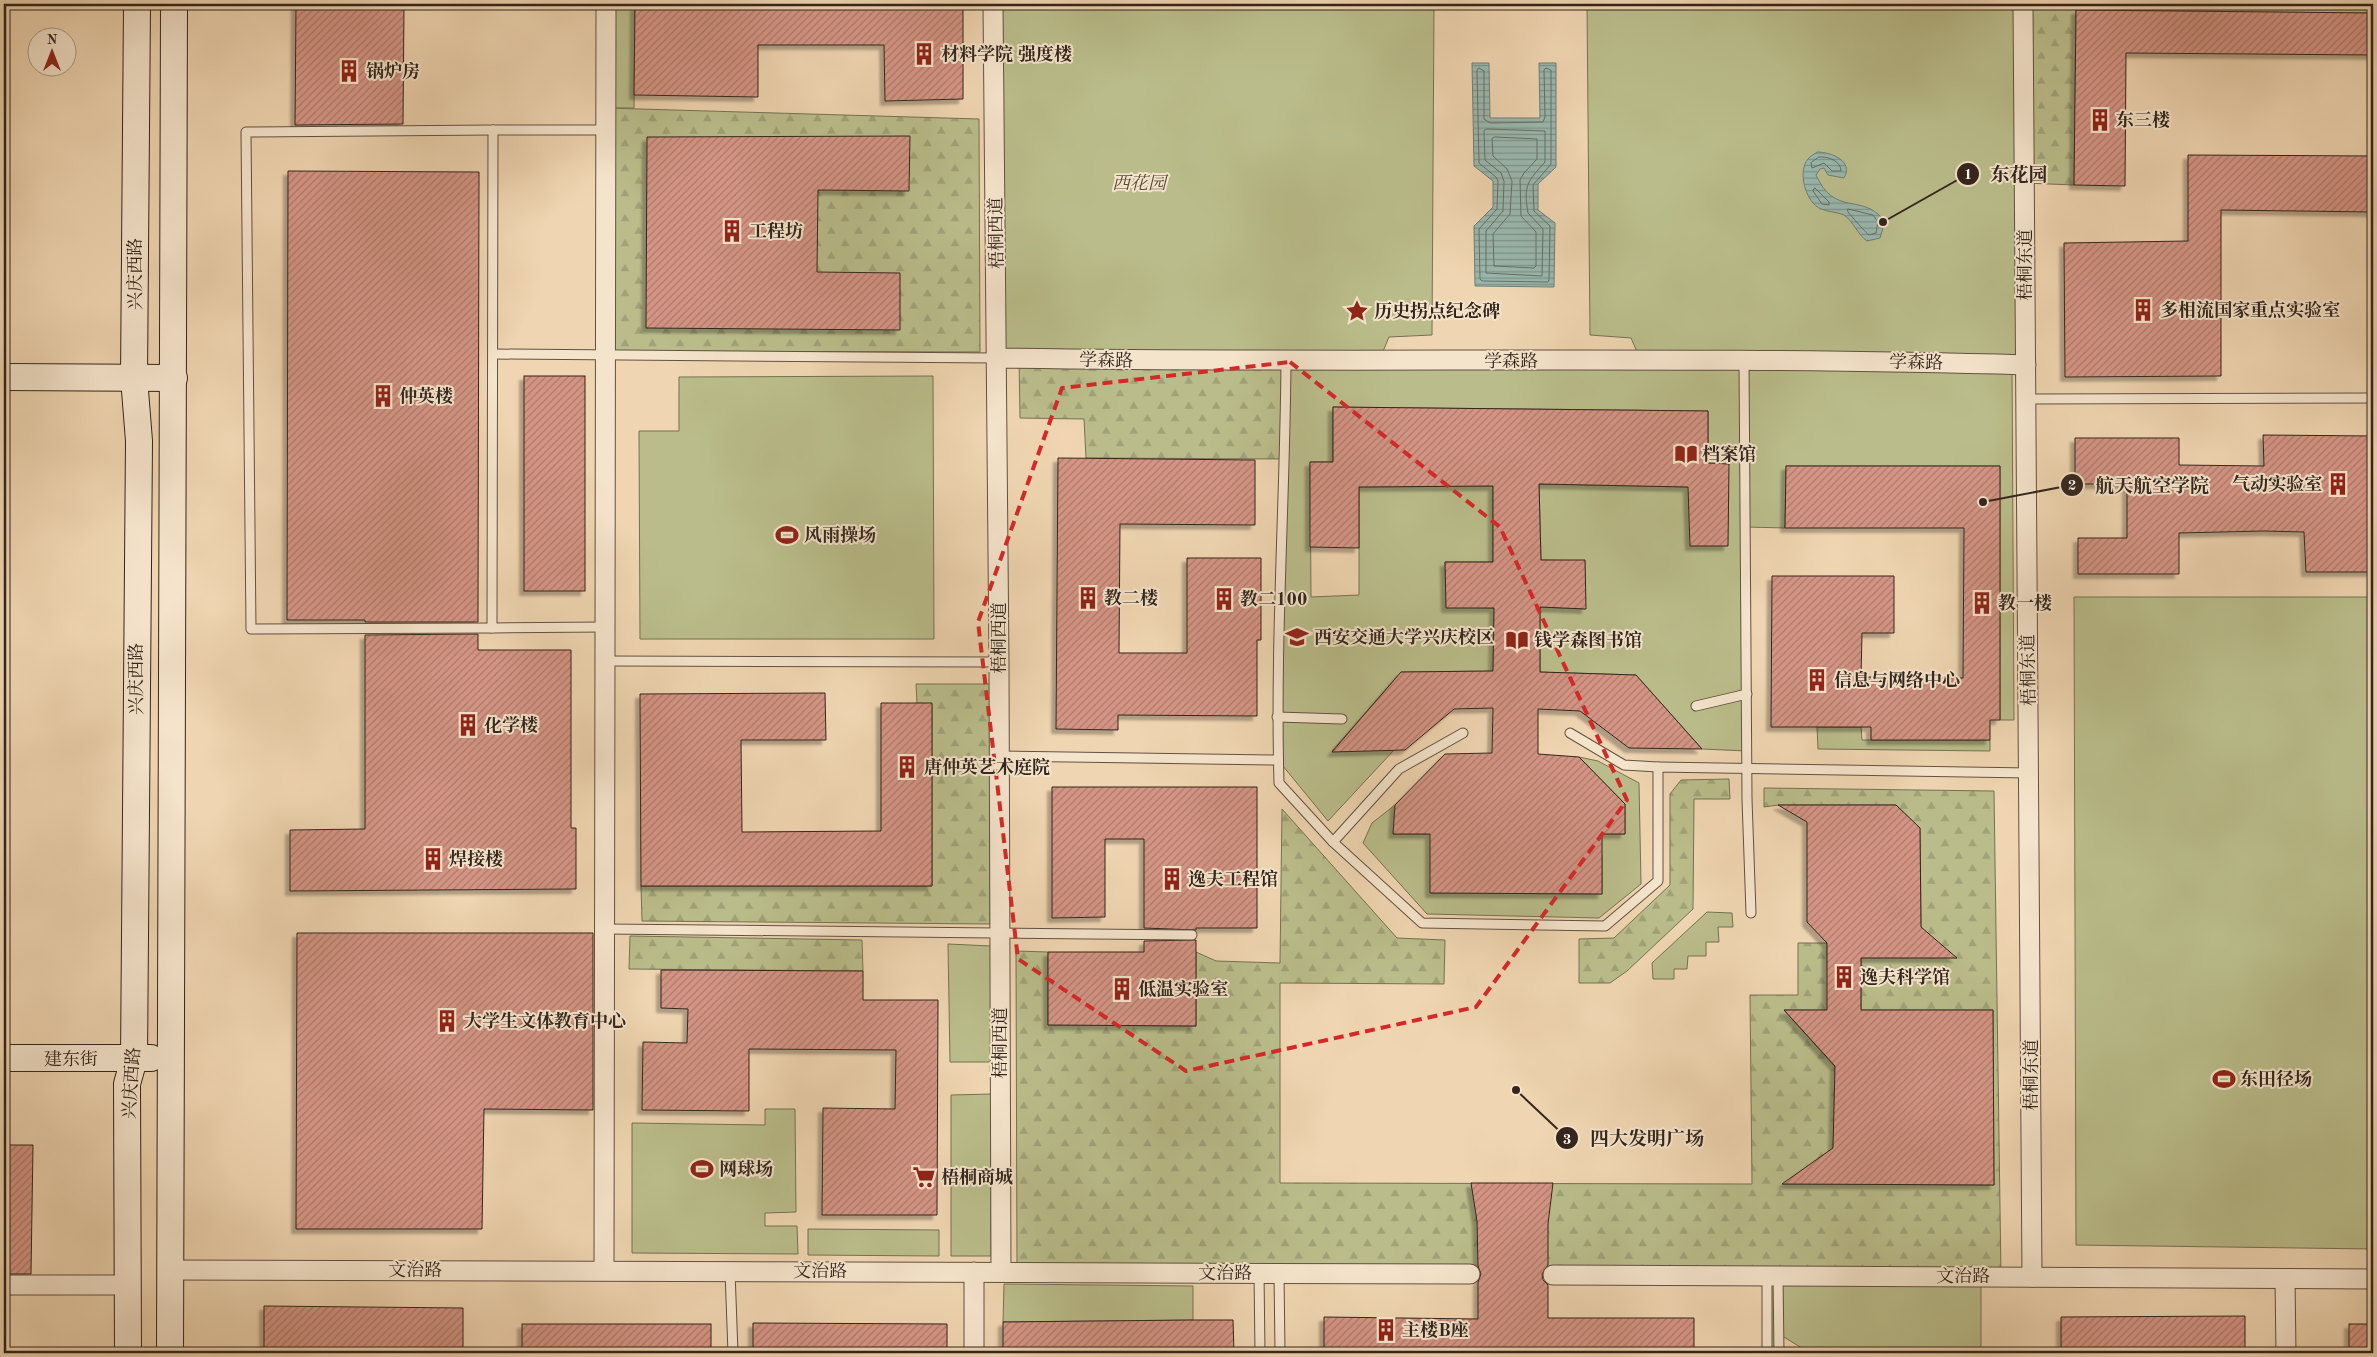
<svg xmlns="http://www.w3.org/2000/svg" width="2377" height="1357" font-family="'Old Standard TT','Noto Serif SC',serif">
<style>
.green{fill:#babd8b;stroke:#767154}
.forest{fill:url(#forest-firs);stroke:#767154}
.water{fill:url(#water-rules);stroke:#717d75}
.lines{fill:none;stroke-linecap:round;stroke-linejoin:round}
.shore{stroke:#666e66;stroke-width:1}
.building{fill:url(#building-hatch);stroke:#33251d;filter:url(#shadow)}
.lane-casing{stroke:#625142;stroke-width:11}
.street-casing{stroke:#625142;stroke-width:21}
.secondary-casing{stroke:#33251d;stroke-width:28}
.lane{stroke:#f5e4cc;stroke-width:9}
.street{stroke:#f5e4cc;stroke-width:19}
.secondary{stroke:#f5e4cc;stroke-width:26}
.marked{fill:none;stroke:#d62828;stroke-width:4;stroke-dasharray:10 6;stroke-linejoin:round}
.labels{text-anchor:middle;stroke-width:4;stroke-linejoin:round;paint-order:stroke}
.poi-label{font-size:18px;font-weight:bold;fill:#33251d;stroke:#f5e4cc;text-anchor:start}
.park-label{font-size:18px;font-style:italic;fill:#554b38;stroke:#f5e4cc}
.street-label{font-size:18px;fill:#33251d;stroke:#f5e4cc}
.leader{fill:none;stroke:#33251d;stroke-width:2}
.callout-dot{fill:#33251d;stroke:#f5e4cc;stroke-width:2}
.mark-label{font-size:15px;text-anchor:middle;font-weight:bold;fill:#fff}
.callout-label{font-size:19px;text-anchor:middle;font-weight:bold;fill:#33251d;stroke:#f5e4cc;stroke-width:4;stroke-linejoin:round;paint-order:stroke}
</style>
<defs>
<pattern id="forest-firs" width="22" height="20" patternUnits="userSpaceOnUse" patternTransform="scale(1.25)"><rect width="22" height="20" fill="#babd8b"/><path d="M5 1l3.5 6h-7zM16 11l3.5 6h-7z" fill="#a0a278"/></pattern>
<pattern id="water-rules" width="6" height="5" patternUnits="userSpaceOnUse" patternTransform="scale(1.25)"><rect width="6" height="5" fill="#9ab8af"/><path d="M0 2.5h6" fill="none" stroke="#7e958e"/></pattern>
<pattern id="building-hatch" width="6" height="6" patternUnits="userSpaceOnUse" patternTransform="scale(1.25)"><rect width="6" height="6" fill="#d59585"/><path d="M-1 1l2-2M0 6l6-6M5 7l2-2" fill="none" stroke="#ad796c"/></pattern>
<filter id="shadow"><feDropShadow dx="-4.5" dy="4.5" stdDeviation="1" flood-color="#0004"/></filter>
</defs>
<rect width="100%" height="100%" fill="#efd5b1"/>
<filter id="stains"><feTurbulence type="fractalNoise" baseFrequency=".004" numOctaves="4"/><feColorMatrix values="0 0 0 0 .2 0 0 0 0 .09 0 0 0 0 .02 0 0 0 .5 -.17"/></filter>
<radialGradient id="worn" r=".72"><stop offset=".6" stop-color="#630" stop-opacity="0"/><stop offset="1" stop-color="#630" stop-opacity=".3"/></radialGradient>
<!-- green -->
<g class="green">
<polygon points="606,4 666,4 666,6 635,6 634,108 606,108"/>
<polygon points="993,4 1434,4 1432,335 1389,337 1379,361 1641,361 1631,338 1590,335 1587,4 2022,4 2026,365 2012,365 2014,720 2000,720 2000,466 1786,466 1785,528 1746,527 1747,751 1702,749 1636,675 1540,672 1540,607 1585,609 1585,561 1541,560 1539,484 1688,487 1708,463 1708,411 1333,407 1333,462 1310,462 1311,597 1359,595 1359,487 1493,486 1493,562 1445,562 1446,607 1494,608 1493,671 1401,672 1332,751 1394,750 1328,821 1278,760 1286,362 997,358"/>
<polygon points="933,376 934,639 640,639 639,431 679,431 679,377"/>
<polygon points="2074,597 2373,597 2373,1249 2076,1245"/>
<polygon points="1817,727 1861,727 1862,740 1990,740 1990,751 1818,749"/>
<polygon points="1579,757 1598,761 1639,783 1641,884 1599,918 1427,914 1363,843 1372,823 1395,805 1393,834 1480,834 1431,893 1602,894 1602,855 1568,854 1549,833 1625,834 1625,804"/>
<polygon points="1707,912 1732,913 1733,927 1718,927 1719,942 1706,942 1706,956 1688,956 1687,969 1674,969 1674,979 1653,979 1652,963"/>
<polygon points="948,944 991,946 991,1062 950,1062"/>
<polygon points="991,1094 991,1256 951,1256 951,1095"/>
<polygon points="765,1109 795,1109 796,1212 765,1213 765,1226 797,1226 798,1254 632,1253 632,1123 765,1125"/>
<polygon points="808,1229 939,1230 939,1256 808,1255"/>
<polygon points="1778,1276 1981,1277 1981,1346 1975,1353 1810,1353 1779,1334"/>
<polygon points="1004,1284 1193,1286 1193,1320 1003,1322"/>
</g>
<!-- forest -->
<g class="forest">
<polygon points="2024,4 2373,4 2373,13 2076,10 2074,185 2024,183"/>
<polygon points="606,108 979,119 980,352 608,351"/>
<polygon points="1019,358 1286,362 1285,459 1086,458 1084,419 1020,418"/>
<polygon points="916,684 990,684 990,924 642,921 641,886 932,886 932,704 917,703"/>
<polygon points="1729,779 1730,799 1694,799 1693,909 1627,971 1610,983 1579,983 1579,939 1614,938 1670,885 1670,794 1681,780"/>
<polygon points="1764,788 1994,791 2001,1277 1778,1276 1779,1350 1784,1353 1767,1353 1766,1276 1017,1272 1016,951 1048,952 1048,1025 1196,1026 1196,952 1216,961 1280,963 1282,809 1397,938 1445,940 1444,984 1280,983 1280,1183 1752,1184 1750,995 1798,995 1798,943 1827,943 1828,1010 1784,1010 1835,1067 1833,1148 1783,1184 1994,1185 1993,1010 1861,1010 1861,958 1921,927 1920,828 1896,805 1778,805 1764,807"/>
<polygon points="630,936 862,940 863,971 629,969"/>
</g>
<!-- water -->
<g class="water">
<polygon points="1472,63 1489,63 1490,118 1540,118 1539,63 1556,63 1556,167 1538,184 1538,210 1555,223 1554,287 1475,286 1474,226 1493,207 1493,181 1474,166"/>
<path d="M1817 152C1831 152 1854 161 1844 178L1828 175 1824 168 1820 169 1816 175C1835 217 1861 193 1883 219V228L1880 238 1867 241C1857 234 1854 222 1844 215 1838 212 1828 212 1821 209 1806 203 1797 172 1808 159 1810 156 1815 154 1817 152Z"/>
</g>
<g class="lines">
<!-- shore -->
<g class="shore">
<polygon points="1479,68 1484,71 1484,119 1490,123 1543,122 1545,117 1544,70 1546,68 1551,70 1551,164 1533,185 1534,211 1550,226 1549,280 1548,282 1482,281 1480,279 1479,229 1497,209 1498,181 1496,177 1479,163 1477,71"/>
<path d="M1487 129 1545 131V162C1528 181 1523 185 1528 213L1543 229 1542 276 1486 273V231L1503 211 1504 181 1501 173 1485 160 1484 131Z"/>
<polygon points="1495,137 1537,139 1537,159 1524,173 1520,180 1521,216 1536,232 1536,266 1534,268 1494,266 1493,234 1510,214 1512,181 1507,169 1493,156 1492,139"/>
<path d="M1819 157C1828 156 1841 161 1841 171H1832L1824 163 1812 168 1811 163Z"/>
<polygon points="1815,188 1829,202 1829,205 1822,204 1813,191"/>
<path d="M1848 209 1873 215 1878 222 1876 233 1869 235C1867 234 1851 216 1848 212Z"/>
</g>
</g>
<!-- building -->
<g class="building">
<polygon points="296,4 404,4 403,124 295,125"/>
<polygon points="666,4 963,4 963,99 885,101 884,45 758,45 758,97 634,95 635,6 666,6"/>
<polygon points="2076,10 2373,13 2373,55 2126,53 2125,186 2074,185"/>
<polygon points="910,136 909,191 818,190 817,272 900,273 900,330 646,328 647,137"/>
<polygon points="2188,155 2373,156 2373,212 2221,210 2221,376 2065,377 2064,243 2188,241"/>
<polygon points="288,171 479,172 478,622 365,622 365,620 287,620"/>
<rect x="524" y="376" width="61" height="215"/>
<polygon points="1333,407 1708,411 1708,463 1729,464 1728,546 1690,546 1688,487 1539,484 1541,560 1585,560 1586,609 1540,607 1540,672 1636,675 1702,749 1629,748 1580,711 1538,709 1538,754 1579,757 1625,804 1625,834 1602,834 1602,894 1430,893 1430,834 1393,834 1395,805 1445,754 1492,753 1493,708 1454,709 1405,750 1332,752 1401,672 1493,671 1494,608 1446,608 1445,562 1493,562 1493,486 1359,487 1359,548 1310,547 1310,462 1333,462"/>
<polygon points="2263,435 2373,436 2373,572 2306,572 2304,532 2263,531 2179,533 2179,574 2078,574 2078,538 2127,538 2127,484 2075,484 2075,438 2179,438 2179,465 2264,466"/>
<polygon points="1058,458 1255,460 1255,525 1120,524 1119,653 1187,653 1187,558 1261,558 1261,640 1257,640 1257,716 1118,715 1118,730 1056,729"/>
<polygon points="1786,466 2000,466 2000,720 1990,720 1990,740 1871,740 1871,727 1771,727 1772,576 1894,576 1894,633 1862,633 1861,677 1963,678 1964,528 1785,528"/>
<polygon points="478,634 478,650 571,650 571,828 576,828 576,889 290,891 290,830 365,829 365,635"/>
<polygon points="825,693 826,740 741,740 742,832 881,831 881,703 932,703 932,886 641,886 640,694"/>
<polygon points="1052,787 1257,787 1257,928 1196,928 1196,930 1144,928 1144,839 1105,839 1105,917 1052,918"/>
<polygon points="1778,805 1896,805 1920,828 1921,927 1957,958 1861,958 1861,1010 1993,1010 1994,1185 1782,1184 1833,1148 1835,1066 1784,1010 1827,1010 1827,943 1807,922 1807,822"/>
<polygon points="297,933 593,933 593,1110 484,1109 482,1229 296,1229"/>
<polygon points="1196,940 1196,1026 1048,1025 1048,952 1144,952 1144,941"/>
<polygon points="661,970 863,971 863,1000 938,1000 937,1215 822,1215 823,1108 895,1109 896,1050 749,1049 749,1111 642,1110 643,1042 687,1043 688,1009 661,1008"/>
<polygon points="4,1145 33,1145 31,1274 9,1274 9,1266 4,1266"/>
<polygon points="1471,1183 1553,1183 1548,1224 1548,1265 1542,1274 1543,1280 1548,1285 1548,1318 1694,1318 1694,1353 1324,1353 1324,1317 1478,1319 1478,1282 1481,1274 1478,1266 1477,1221"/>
<polygon points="264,1306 463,1308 463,1353 264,1353"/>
<polygon points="2245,1316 2245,1353 2061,1353 2061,1317"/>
<polygon points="1193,1320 1233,1320 1234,1353 1003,1353 1003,1322"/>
<polygon points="753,1323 947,1324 947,1353 753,1353"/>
<rect x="522" y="1324" width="189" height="29"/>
<rect x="2349" y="1324" width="24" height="29"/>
</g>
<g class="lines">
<defs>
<g id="lane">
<polyline points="494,354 997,358"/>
<path d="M1286 362C1285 502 1275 642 1279 783L1333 842 1422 923 1605 926 1658 881V767L2029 773"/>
<polyline points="1744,362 1747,799 1751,913"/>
<polyline points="2025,399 2373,398"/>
<polyline points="605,627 492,628 493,130 606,130"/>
<polyline points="492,628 251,629 246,132 493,130"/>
<polyline points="605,661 999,662"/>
<polyline points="1696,706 1747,694"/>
<polyline points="1277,717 1342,719"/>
<polyline points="1570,733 1624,765 1658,767"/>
<polyline points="999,756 1278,760"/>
<polyline points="1333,842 1399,769 1463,733"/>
<polyline points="605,929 1192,935"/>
<polyline points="730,1271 733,1353"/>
<polyline points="1259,1273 1260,1353"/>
<polyline points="1279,1273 1280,1353"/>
<polyline points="1767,1276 1767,1353"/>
<polyline points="1778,1276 1779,1353"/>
</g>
<g id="street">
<polyline points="993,4 999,662 1001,1272"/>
<polyline points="2023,4 2032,1277"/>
<path d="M997 358C1340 364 1683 355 2026 365"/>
<polyline points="170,1270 1470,1274"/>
<polyline points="604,1270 606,4"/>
<polyline points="974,1272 974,1353"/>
<polyline points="1553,1275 2373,1279"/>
<polyline points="2285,1279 2286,1353"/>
<polyline points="4,1285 128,1285"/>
</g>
<g id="secondary">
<polyline points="4,377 174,378"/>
<polyline points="4,1058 151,1058"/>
<polyline points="128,1353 127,1084 134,1059 139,441 134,378 137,4"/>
<polyline points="170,1353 174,4"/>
</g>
</defs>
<!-- lane casing -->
<use href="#lane" class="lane-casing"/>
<!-- street casing -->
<use href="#street" class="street-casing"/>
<!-- secondary casing -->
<use href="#secondary" class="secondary-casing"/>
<!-- lane -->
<use href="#lane" class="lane"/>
<!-- street -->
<use href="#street" class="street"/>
<!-- secondary -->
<use href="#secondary" class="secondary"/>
</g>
<!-- marked area -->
<path class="marked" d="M1290 362 1500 527 1627 800 1476 1007 1186 1071 1018 959 978 622 1062 388Z"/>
<!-- icons -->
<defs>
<symbol id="building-bare" viewBox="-9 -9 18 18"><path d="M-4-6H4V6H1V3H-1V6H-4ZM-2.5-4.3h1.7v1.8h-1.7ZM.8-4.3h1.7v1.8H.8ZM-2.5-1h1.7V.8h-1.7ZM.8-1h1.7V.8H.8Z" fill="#8f2418" stroke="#f5e4cc" stroke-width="2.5" paint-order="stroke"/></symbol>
<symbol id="sight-bare" viewBox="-9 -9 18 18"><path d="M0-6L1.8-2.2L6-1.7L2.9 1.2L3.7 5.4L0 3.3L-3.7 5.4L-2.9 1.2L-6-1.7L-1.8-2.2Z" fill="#8f2418" stroke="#f5e4cc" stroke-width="2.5" paint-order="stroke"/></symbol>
<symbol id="library-bare" viewBox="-9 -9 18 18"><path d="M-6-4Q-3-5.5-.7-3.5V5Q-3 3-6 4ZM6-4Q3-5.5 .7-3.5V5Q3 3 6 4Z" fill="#8f2418" stroke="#f5e4cc" stroke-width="2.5" paint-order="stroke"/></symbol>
<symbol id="stadium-bare" viewBox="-9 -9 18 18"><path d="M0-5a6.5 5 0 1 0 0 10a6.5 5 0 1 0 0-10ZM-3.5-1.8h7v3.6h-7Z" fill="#8f2418" stroke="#f5e4cc" stroke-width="2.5" paint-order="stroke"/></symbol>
<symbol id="university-bare" viewBox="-9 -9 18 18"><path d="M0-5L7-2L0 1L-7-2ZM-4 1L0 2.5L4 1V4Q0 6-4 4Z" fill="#8f2418" stroke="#f5e4cc" stroke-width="2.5" paint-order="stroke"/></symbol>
<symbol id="supermarket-bare" viewBox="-9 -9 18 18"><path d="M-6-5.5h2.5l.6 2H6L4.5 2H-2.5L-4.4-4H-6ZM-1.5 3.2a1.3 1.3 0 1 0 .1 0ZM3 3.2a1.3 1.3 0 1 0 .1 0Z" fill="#8f2418" stroke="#f5e4cc" stroke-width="2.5" paint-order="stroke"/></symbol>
</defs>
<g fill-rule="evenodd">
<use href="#building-bare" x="908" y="38" width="32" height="32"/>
<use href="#building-bare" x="333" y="55" width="32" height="32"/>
<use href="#building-bare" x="2084" y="104" width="32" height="32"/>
<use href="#building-bare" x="716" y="215" width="32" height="32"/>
<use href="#building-bare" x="2127" y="294" width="32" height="32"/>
<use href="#sight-bare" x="1341" y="295" width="32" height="32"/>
<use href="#building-bare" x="367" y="380" width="32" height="32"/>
<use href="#library-bare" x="1670" y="438" width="32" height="32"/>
<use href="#building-bare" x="2322" y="468" width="32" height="32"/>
<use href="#stadium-bare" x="771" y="519" width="32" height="32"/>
<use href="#building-bare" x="1072" y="582" width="32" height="32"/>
<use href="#building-bare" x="1208" y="583" width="32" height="32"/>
<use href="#building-bare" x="1966" y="587" width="32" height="32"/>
<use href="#university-bare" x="1281" y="621" width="32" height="32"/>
<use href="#library-bare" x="1501" y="624" width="32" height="32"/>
<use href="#building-bare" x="1801" y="664" width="32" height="32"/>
<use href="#building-bare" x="452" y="709" width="32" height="32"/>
<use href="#building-bare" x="891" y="751" width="32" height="32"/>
<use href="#building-bare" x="417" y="843" width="32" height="32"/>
<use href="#building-bare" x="1156" y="863" width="32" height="32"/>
<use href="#building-bare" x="1828" y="961" width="32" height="32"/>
<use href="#building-bare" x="1106" y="973" width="32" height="32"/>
<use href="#building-bare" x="431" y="1005" width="32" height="32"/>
<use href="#stadium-bare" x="2208" y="1063" width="32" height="32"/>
<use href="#stadium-bare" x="686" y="1153" width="32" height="32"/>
<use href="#supermarket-bare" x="908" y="1161" width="32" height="32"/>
<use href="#building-bare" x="1370" y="1314" width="32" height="32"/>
</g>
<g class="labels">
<!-- poi labels -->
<g class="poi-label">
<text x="941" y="60">材料学院 强度楼</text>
<text x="366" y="77">锅炉房</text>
<text x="2116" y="126">东三楼</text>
<text x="749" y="237">工程坊</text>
<text x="2160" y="316">多相流国家重点实验室</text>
<text x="1374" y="317">历史拐点纪念碑</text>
<text x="399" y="402">仲英楼</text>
<text x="1702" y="460">档案馆</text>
<text x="2322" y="490" text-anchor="end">气动实验室</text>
<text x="804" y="541">风雨操场</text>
<text x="1104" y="604">教二楼</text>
<text x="1240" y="605">教二100</text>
<text x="1998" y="609">教一楼</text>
<text x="1314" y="643">西安交通大学兴庆校区</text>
<text x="1534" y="646">钱学森图书馆</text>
<text x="1834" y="686">信息与网络中心</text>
<text x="484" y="731">化学楼</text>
<text x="924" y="773">唐仲英艺术庭院</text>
<text x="449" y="865">焊接楼</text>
<text x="1188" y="885">逸夫工程馆</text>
<text x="1860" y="983">逸夫科学馆</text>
<text x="1138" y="995">低温实验室</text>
<text x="464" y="1027">大学生文体教育中心</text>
<text x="2240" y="1085">东田径场</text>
<text x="719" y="1175">网球场</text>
<text x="941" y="1183">梧桐商城</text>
<text x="1402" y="1336">主楼B座</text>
</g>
<!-- park labels -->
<g class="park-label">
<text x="1139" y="189">西花园</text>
</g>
<!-- street labels -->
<g class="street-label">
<text transform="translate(996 233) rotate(-91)" y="6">梧桐西道</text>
<text transform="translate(2025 265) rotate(-90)" y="6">梧桐东道</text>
<text transform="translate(135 274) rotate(-90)" y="6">兴庆西路</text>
<text transform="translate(1106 360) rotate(1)" y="6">学森路</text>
<text x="1511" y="367">学森路</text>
<text transform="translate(1916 362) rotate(1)" y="6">学森路</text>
<text transform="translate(999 638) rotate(-90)" y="6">梧桐西道</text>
<text transform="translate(2028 670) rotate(-91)" y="6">梧桐东道</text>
<text transform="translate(136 679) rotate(-90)" y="6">兴庆西路</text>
<text transform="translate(1000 1043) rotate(-90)" y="6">梧桐西道</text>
<text x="71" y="1065">建东街</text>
<text transform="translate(2031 1075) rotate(-90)" y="6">梧桐东道</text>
<text transform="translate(131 1083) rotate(-86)" y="6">兴庆西路</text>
<text x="415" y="1276">文治路</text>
<text x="820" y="1277">文治路</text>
<text x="1225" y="1279">文治路</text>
<text x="1963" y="1282">文治路</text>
</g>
</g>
<!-- callouts -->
<path class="leader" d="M1883 222L1968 174M1983 502L2072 485M1516 1090L1567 1138"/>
<g class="callout-dot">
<circle cx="1883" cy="222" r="5"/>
<circle cx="1983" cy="502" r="5"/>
<circle cx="1516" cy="1090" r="5"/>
<circle cx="1968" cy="174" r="12"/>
<circle cx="2072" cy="485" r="12"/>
<circle cx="1567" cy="1138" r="12"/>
</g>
<g class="mark-label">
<text x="1968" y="179">1</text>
<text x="2072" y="490">2</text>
<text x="1567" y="1144">3</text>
</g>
<g class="callout-label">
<text x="2019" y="181">东花园</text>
<text x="2152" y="492">航天航空学院</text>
<text x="1647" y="1145">四大发明广场</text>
</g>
<!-- margin -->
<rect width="2377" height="1357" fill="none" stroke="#efd5b1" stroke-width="20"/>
<rect x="5" y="5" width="2367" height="1347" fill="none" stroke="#33251d" stroke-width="2.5"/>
<rect x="10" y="10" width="2357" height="1337" fill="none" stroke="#33251d"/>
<!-- north arrow -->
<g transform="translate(52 52)"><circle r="24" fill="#f5e4cc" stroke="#a79886"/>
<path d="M0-4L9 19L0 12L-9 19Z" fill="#8f2418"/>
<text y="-8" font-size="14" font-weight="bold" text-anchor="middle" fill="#33251d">N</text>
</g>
<rect width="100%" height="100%" filter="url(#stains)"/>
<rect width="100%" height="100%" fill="url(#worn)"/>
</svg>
